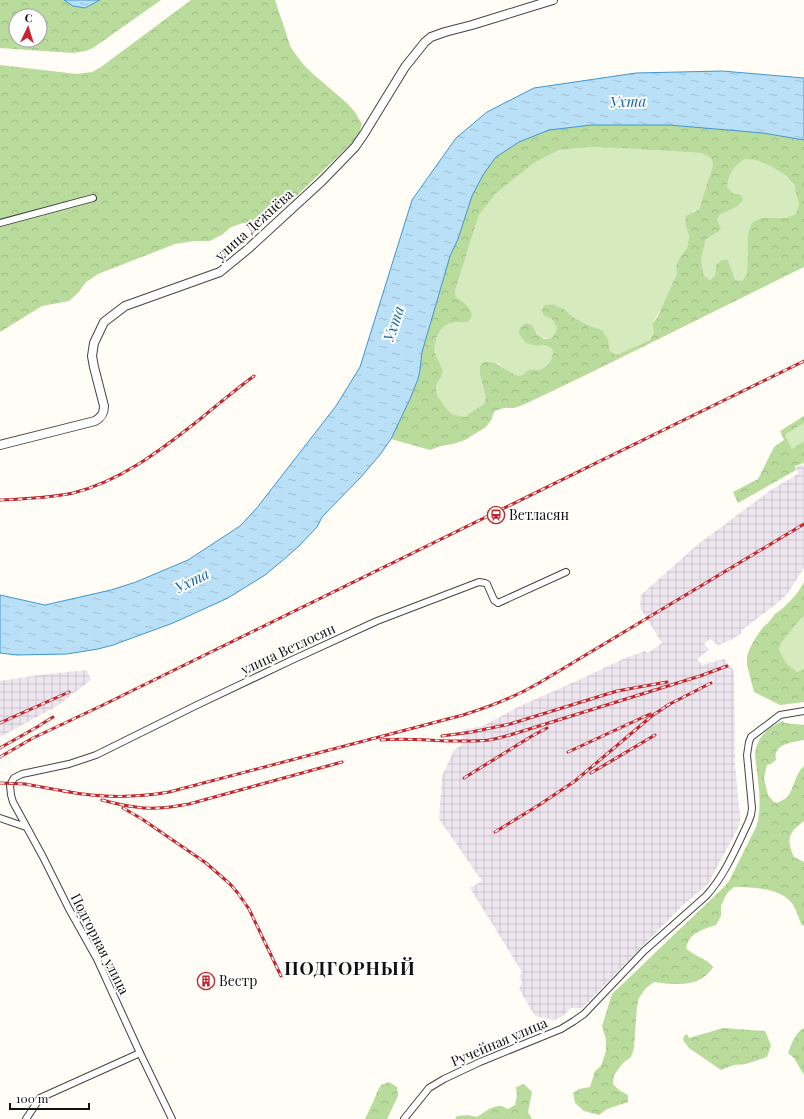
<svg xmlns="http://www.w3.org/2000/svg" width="804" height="1119" font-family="'Playfair Display',serif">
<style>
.industrial{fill:url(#industrial-grid)}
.grass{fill:#d5ebbd}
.forest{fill:url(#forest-crowns);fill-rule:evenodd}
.water{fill:url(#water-ripples);stroke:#3f96cf}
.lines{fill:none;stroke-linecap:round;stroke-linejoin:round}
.minor-casing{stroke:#444;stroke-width:8}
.tertiary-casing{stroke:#444;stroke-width:10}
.minor{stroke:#fff;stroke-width:6}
.tertiary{stroke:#fff;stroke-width:8}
.rail-casing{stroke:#c4262e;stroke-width:3}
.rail{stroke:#fff;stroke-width:1.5;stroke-dasharray:4.5;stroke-linecap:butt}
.labels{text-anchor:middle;stroke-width:4;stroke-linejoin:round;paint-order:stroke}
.street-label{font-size:14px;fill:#111;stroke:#fff}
.poi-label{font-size:14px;fill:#111;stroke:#fff;text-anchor:start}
.water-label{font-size:15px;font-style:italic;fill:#1768a6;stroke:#fff}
.district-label{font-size:18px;font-weight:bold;letter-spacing:1px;fill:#111;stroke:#fff}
</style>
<defs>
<pattern id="industrial-grid" width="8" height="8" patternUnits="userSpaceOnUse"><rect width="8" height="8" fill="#eee6ef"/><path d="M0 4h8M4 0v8" fill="none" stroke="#cbc4cc"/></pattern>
<pattern id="forest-crowns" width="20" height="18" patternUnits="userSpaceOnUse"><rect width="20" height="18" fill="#b9dc9c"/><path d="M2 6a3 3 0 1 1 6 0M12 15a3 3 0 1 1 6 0" fill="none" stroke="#9ebc85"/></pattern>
<pattern id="water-ripples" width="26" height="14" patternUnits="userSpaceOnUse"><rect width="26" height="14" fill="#b9e0f7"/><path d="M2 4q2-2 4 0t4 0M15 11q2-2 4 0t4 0" fill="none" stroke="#9ebfd3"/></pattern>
</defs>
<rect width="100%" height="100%" fill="#fffdf5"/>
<!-- industrial -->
<g class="industrial">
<polygon points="802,464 804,468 804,568 787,594 781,600 741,631 742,633 733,639 718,645 710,639 704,644 709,650 697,659 702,665 724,659 734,671 735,764 740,818 739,826 708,884 682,906 582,1008 571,1008 563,1016 554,1020 535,1016 519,989 522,982 519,976 522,972 470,888 482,881 439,819 442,776 454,750 462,745 463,730 483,726 518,707 583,678 623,659 645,651 648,653 662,643 640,608 641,595 697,545 771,490 798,474 796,467"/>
<polygon points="87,670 91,680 57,706 0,737 0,681 39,675"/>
</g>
<!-- grass -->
<g class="grass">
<path d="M590 147 619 148 701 153 711 158 713 165 699 209 693 211 685 224 689 236 687 248 679 259 676 266 678 273 661 309 652 324 654 332 650 340 616 355 610 352 608 339 602 330 588 325 574 318 564 309 553 304 544 305 557 326 556 332 552 338C541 339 538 336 533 326L537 346 546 345 552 349C554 360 549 368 538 370 535 370 531 370 528 371 524 373 522 377 517 376 510 374 503 368 498 363L480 375 486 398 484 404 470 413 465 417 452 414 445 407 437 395 436 386 440 379 434 351 437 336 443 327 450 323H460L464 303 456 297 455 291 479 215 495 193 534 163 559 150Z"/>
<path d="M746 159C750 159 754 159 758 160 776 166 798 181 799 202 799 206 797 210 796 214L785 218H761L747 253V274L742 281H735L728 260H721L716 265 715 276 710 280 704 276 701 259 706 238 716 233 717 219 718 215 725 211 741 204V195L732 193 727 186C730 172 733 166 746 159Z"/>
<polygon points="804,423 804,441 792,450 785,435"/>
<polygon points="804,615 804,669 797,672 786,663 779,651 781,643"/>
</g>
<!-- forest -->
<g class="forest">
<path d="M0 0H64L73 6 85 8 100 0H161L93 48 86 51 73 53 0 48ZM16 16H40V40H16Z"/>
<polygon points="191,0 275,0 291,48 303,64 313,74 347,103 355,112 362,124 359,134 352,143 286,206 271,217 256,224 243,223 231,227 223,234 210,241 194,241 175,244 98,274 86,282 78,293 69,301 42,306 0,332 0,65 77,74 92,72 101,67"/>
<path d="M592 125H669L763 133 804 140V267C710 313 618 360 523 405L514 408H504L495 411 493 414 492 419 486 427 465 440 453 444 441 446 430 450 391 439 410 399 418 379 420 370 422 352 450 256 458 239 472 196 483 175 496 157 519 142 549 130ZM590 147 619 148 701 153 711 158 713 165 699 209 686 216 685 224 689 236 687 248 679 259 676 266 677 274 661 309 657 318 652 324 654 332 650 340 616 355 610 351 608 339 602 330 588 325 574 318 564 309 553 304 544 305 542 310 544 316 552 319C558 327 558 330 552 338L544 339 537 334 533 326 527 323 520 327 519 334 526 343 537 346 546 345 552 349C554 359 549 367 538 370 535 370 532 369 529 370 525 372 523 376 518 376 517 376 513 374 512 373 502 368 496 360 484 362L480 366V375L486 398 484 404 470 413 465 417 452 414 445 407 437 395 436 386 440 379 443 371 434 351 437 336 443 327 450 323 468 322 472 316C471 307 463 302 456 297L455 291 479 215 496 193 534 163 559 150ZM746 159 756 160 771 166 785 175 794 185 799 203 796 214 785 218H761L752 223 748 235 747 274 742 281 735 280 728 260H721L716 265 715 276 710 280 704 276 701 259 706 239 716 233 721 229 717 219 719 215C727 210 739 208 743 200L741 195 732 193 727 186C730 172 733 166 746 159Z"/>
<polygon points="804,416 804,423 785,435 792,449 804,441 804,465 803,463 795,466 796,470 738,503 733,492 758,479 774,447 784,440 780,431"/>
<polygon points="804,582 804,615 781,643 779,650 786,663 797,672 804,669 804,702 780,705 754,692 747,665 747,656 750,648 756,637 764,626 768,623 775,614 783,608 792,599 798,592"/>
<path d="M783 721 785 723 804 725V740C795 742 779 743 776 753 775 756 776 758 776 760L771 764 767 765 764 778 768 795 773 801 777 803C780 801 784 800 786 798 793 793 795 773 804 766V821C788 833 786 839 794 857L804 862V926L802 925C799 919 795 906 791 902 779 888 751 887 734 887L728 892 724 899 721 906V916L716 925C702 930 690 932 686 948 694 957 707 958 713 967 700 988 676 985 654 982L645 989 639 998 637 1006 634 1048 631 1057 623 1063 614 1075 613 1084 619 1090 628 1095V1102L607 1109 599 1115 584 1111 575 1103 573 1093 579 1089 590 1087 595 1071 601 1066 606 1051V1040L602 1026 612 994 725 886 729 881 757 825C763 802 757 777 755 754 757 737 768 727 783 721Z"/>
<polygon points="723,1028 765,1031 771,1045 767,1057 746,1064 734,1065 721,1070 689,1048 683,1040 684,1036 687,1034 689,1038"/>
<path d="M802 1029H804V1075L794 1058 788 1053C791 1045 795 1034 802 1029Z"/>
<polygon points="389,1082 397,1087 398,1096 387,1119 365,1119 374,1100 377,1092 381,1085"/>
<path d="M524 1084 532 1092 528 1112 532 1119H455L457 1116 468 1115 477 1117C484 1112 493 1105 502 1106 502 1106 507 1109 508 1109L515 1105 517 1096 516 1087Z"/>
</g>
<!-- water -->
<g class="water">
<polygon points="64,0 100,0 85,8 73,6"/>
<polygon points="722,71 804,78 804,140 763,133 669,125 592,125 549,130 519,142 496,157 483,175 472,196 458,239 450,256 437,301 422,352 420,370 418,379 410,399 391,439 379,456 360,478 322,517 317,527 299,546 282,561 265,575 228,598 173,623 113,645 98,649 67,654 17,655 0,653 0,595 45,605 111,590 136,582 188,560 240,526 256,509 336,406 360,367 412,200 456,138 487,112 534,88 636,73"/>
</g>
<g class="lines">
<defs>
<g id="minor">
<polyline points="0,223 93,198"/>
<polyline points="0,818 26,827"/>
<polyline points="26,1119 40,1098 140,1053"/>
<polyline points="172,1119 140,1053 97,959 69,909 43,857 13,802 11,795 10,785 14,778 22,774 69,764 96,755 197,705 292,660 377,621 479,582 485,583 487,584 494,600 498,603 566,572"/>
<path d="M404 1119 429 1088 444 1079 480 1062 561 1029 574 1021 584 1014 644 951 706 896C725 875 736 848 748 823L751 815 752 808 747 755 749 742 751 737 780 715 804 711"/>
</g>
<path id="tertiary" d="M0 445 95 421C102 417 104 413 104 406L94 367 92 356 94 343 104 322 125 306 220 272 248 249 322 181 355 147 364 134 405 67 425 42 431 37 445 32 472 25 553 0"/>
</defs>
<!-- minor casing -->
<use href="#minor" class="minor-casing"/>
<!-- tertiary casing -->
<use href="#tertiary" class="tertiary-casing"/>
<!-- minor -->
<use href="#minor" class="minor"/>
<!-- tertiary -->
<use href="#tertiary" class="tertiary"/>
<defs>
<g id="rail">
<path d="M0 500C24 499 49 498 73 493 121 481 161 450 199 420 217 405 235 390 254 376"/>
<polyline points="666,706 711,683"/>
<polyline points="0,723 69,692"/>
<polyline points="442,736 472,732 510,724 617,691 667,682"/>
<path d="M381 740C417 737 453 744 489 740 496 739 503 737 510 735L700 676 727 666"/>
<polyline points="0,748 37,727 53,717"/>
<polyline points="568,752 650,714"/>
<polyline points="0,757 33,738 103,705 804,361"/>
<polyline points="591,773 655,735"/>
<polyline points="464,778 532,736 547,728"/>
<polyline points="0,783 25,784 69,792"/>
<path d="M64 791C99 798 134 798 169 792L463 715C489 707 515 697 539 683L804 524"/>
<path d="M102 800C113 803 125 806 136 807 154 810 172 807 189 804L342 762"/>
<polyline points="123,808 142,819 206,863 230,884 237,892 249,909 281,976"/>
<polyline points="495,832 539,805 575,781 653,715 670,704"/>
</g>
</defs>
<!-- rail casing -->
<use href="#rail" class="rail-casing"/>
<!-- rail -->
<use href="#rail" class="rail"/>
</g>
<!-- icons -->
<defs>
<symbol id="station-ring" viewBox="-11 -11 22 22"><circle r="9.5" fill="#fff" stroke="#c4262e" stroke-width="1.5"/><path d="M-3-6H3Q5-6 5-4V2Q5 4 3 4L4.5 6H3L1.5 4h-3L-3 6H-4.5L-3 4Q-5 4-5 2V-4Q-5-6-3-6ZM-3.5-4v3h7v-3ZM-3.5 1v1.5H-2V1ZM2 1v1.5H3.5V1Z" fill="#c4262e"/></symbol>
<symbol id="building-ring" viewBox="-11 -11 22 22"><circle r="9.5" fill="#fff" stroke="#c4262e" stroke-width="1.5"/><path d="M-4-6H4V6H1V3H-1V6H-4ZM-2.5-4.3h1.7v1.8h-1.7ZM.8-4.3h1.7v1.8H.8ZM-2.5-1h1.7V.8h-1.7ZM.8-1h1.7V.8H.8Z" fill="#c4262e"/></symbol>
</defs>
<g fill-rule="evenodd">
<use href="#station-ring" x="486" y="505" width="20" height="20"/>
<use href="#building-ring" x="196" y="971" width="20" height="20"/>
</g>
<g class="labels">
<!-- street labels -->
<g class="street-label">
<text transform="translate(254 225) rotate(-42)" y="5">улица Дежнёва</text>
<text transform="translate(288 649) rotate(-25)" y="5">улица Ветлосян</text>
<text transform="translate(100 944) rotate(63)" y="5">Подгорная улица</text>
<text transform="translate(499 1042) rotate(-23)" y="5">Ручейная улица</text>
</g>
<!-- poi labels -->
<g class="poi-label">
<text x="509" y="520">Ветласян</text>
<text x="219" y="986">Вестр</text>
</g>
<!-- water labels -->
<g class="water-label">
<text transform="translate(628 102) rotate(-2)" y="5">Ухта</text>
<text transform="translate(394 324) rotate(-72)" y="5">Ухта</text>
<text transform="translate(192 581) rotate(-27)" y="5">Ухта</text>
</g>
<!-- district labels -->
<g class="district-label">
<text x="350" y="975">ПОДГОРНЫЙ</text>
</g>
</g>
<!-- north arrow -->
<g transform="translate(28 28) rotate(4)"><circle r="19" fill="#ffffff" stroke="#a0a0a0"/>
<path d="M0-3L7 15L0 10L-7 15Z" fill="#c4262e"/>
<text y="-6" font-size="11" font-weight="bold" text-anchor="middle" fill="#111111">С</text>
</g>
<!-- scale -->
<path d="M10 1103v6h79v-6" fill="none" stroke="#111111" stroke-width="2"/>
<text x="16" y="1103" font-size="12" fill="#111111" stroke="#ffffff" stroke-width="3" paint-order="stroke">100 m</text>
</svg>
